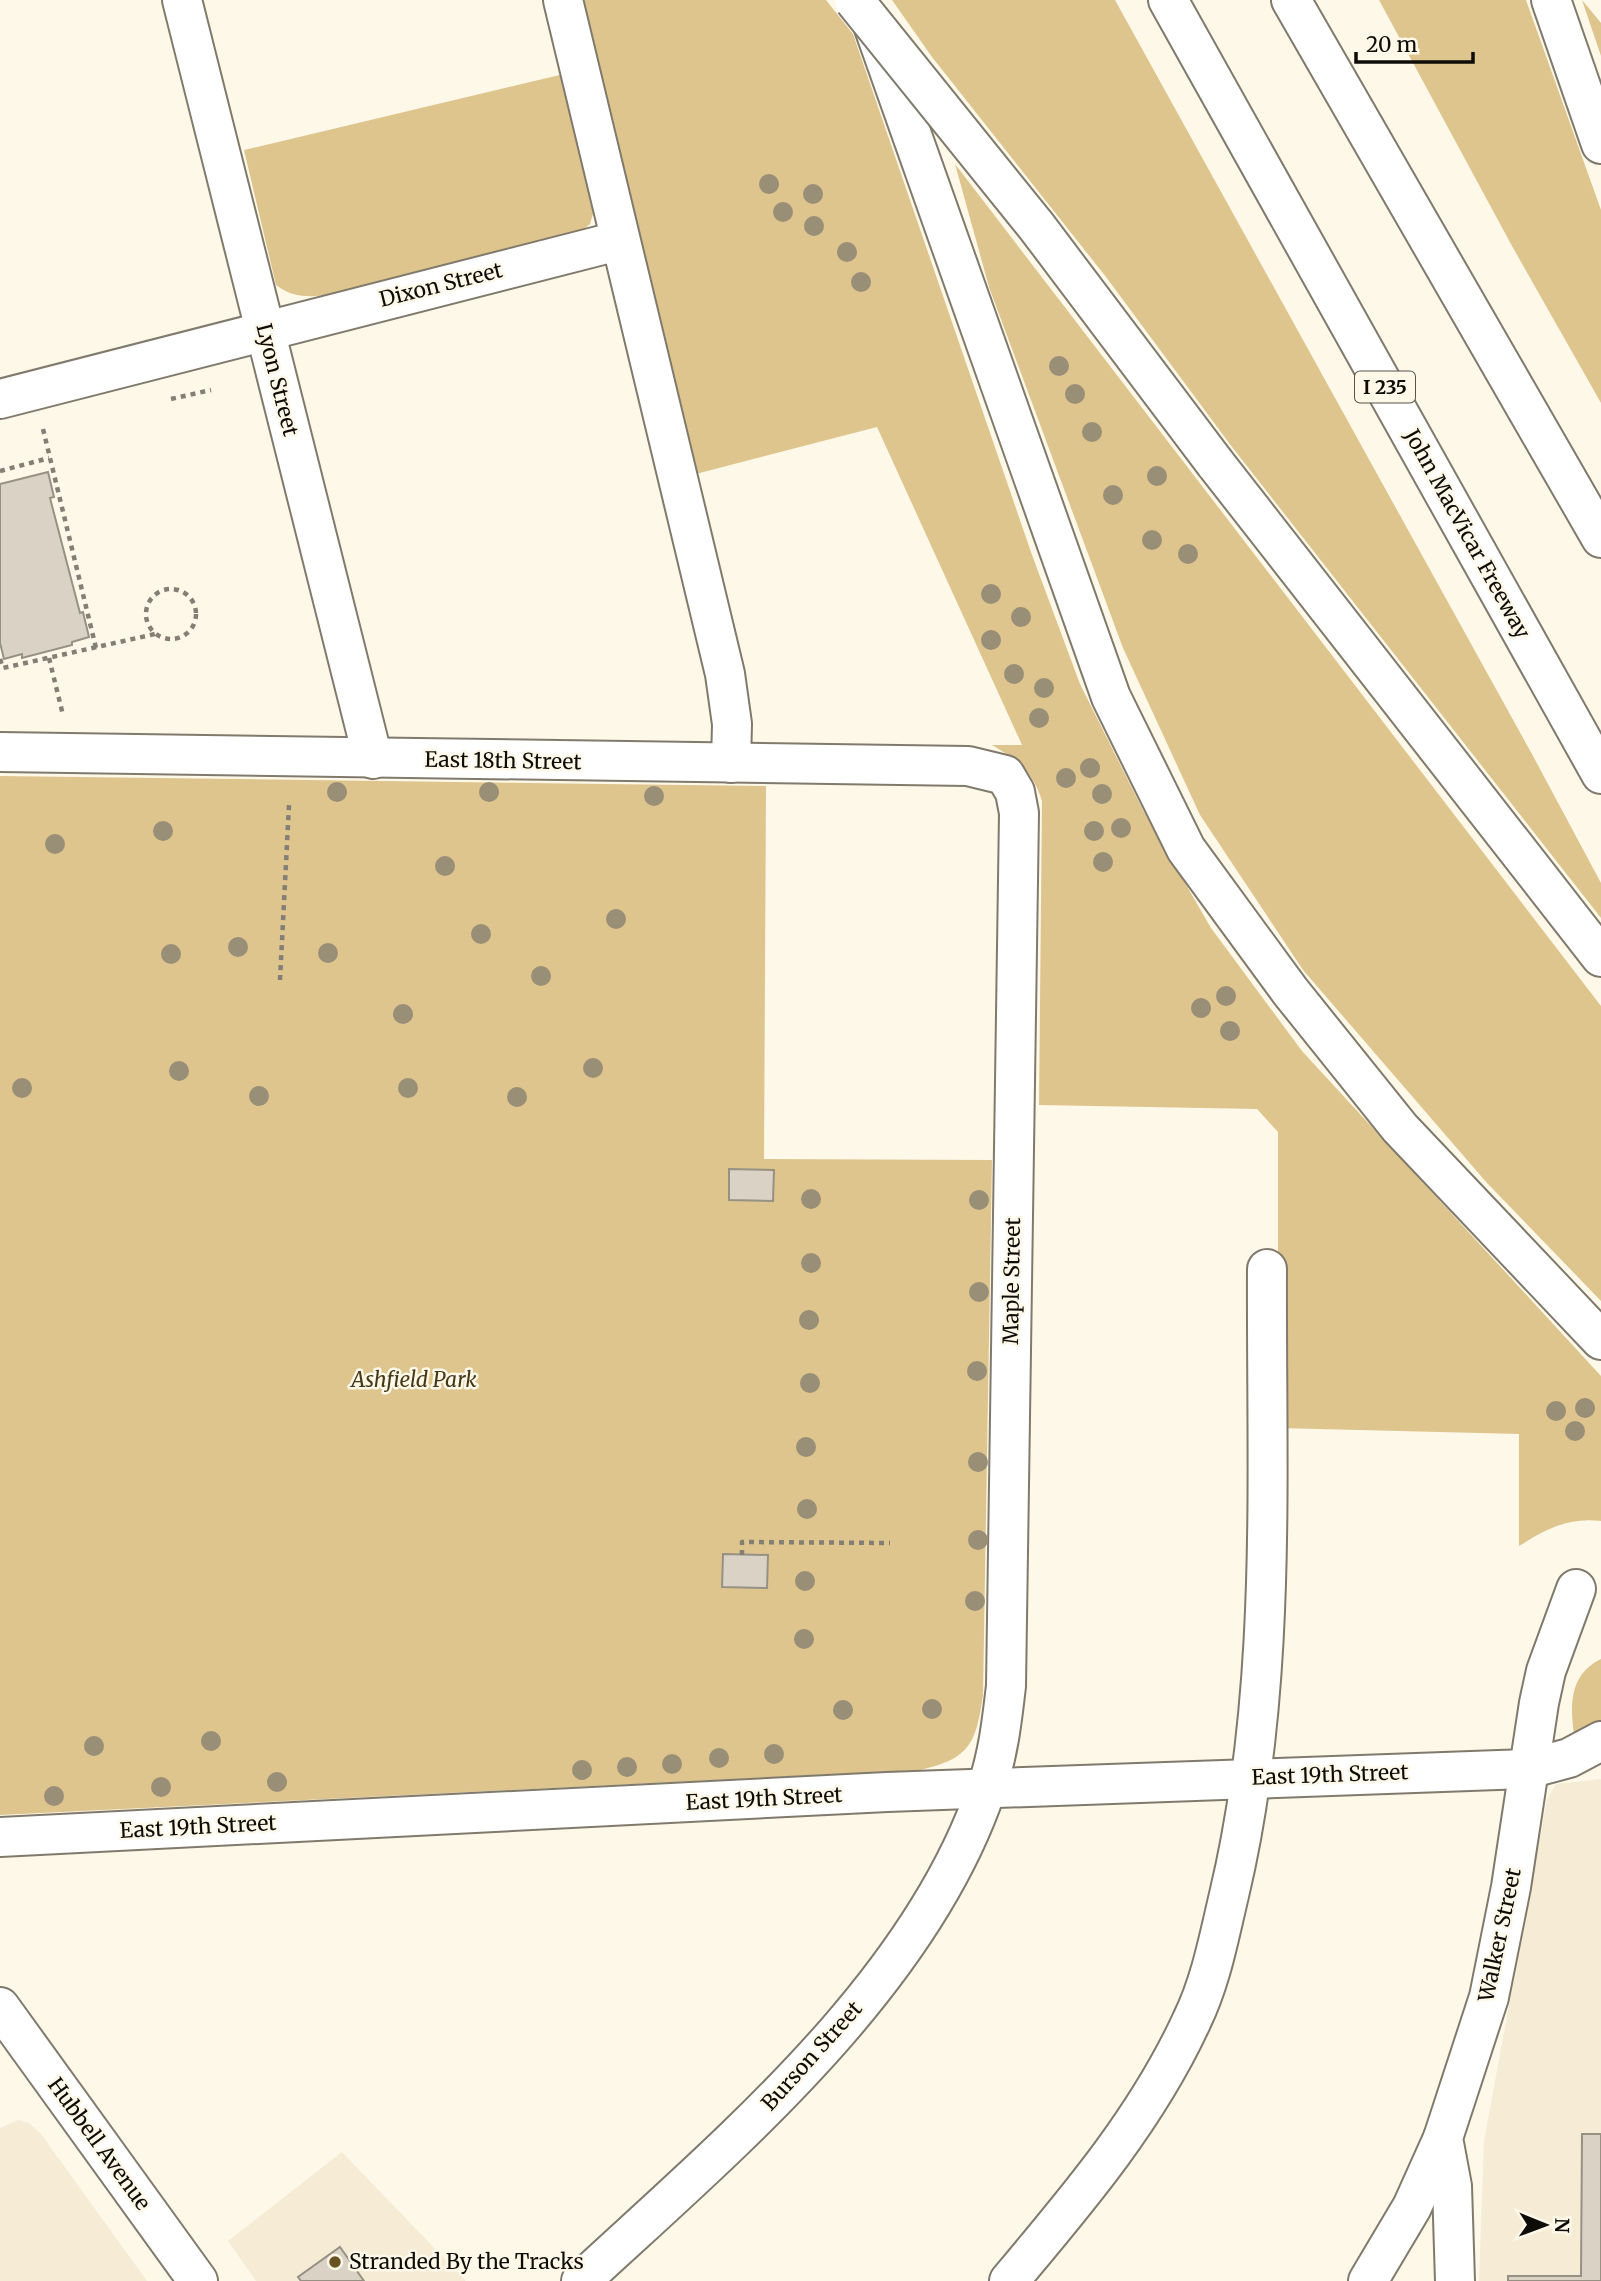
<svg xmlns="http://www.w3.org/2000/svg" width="1601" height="2281" font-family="Merriweather,serif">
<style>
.built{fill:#f6ecd6}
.green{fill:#dec58e}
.building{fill:#dad3c5;stroke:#979184;stroke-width:2}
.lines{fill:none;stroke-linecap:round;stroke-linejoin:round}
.minor-casing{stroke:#807a6d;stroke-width:42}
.major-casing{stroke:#807a6d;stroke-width:42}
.highway-casing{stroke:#807a6d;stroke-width:42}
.path{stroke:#837f75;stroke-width:4.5;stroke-dasharray:5 5;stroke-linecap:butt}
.minor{stroke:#fff;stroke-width:38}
.major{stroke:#fff;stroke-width:38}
.highway{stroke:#fff;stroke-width:38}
.highway-bridge-casing{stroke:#807a6d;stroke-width:42;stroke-linecap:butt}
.highway-bridge{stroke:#fff;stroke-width:38}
.tree{fill:#998e76}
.poi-dot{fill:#685322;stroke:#fef8e9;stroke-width:2.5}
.labels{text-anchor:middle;stroke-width:5;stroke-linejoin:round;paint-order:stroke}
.shield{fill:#fef8e9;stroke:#56534b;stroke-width:2}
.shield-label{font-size:19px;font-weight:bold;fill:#0e0c07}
.street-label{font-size:21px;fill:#0e0c07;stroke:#fef8e9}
.park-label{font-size:21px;font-style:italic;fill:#463817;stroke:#fef8e9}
.poi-label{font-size:21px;fill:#0e0c07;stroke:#fef8e9;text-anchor:start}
</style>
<rect width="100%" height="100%" fill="#fef8e9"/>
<!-- built -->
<g class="built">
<polygon points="1601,1779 1601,2281 1479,2281 1484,2141 1547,1799 1556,1784"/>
<polygon points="18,2120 29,2123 41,2134 147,2281 0,2281 0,2128"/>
<polygon points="342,2152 466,2281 256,2281 228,2241"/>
</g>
<!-- green -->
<g class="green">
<path d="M582 0H826L853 34 1032 555 1080 684 1143 810 1211 928 1302 1051 1601 1376V1521C1569 1517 1546 1529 1519 1546V1434L1278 1428V1132L1257 1109 1039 1105 1042 801C1033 772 1018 760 992 745H1022L877 427 692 475Z"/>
<polygon points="892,0 1115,0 1533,756 1601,883 1601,918 1232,447 1106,277 932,57"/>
<polygon points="1379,0 1526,0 1601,210 1601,403 1512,246"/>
<polygon points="1582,0 1601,23 1601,56"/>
<path d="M564 74 595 207 590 224 579 233 329 295C309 297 293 298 276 285L244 150Z"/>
<polygon points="955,164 1601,1006 1601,1301 1487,1183 1303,970 1200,815 1123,648 989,287"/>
<path d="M0 776 766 786 764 1159 992 1160 983 1695C976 1743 970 1759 920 1770L0 1815Z"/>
<path d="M1601 1659V1727L1575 1741C1570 1708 1567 1676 1601 1659Z"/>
</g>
<!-- building -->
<g class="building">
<polygon points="48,472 54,497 50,498 80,613 83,612 89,637 72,642 72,645 22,658 22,654 4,659 0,643 0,484"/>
<polygon points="729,1169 774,1170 773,1201 729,1200"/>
<polygon points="723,1554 768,1555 767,1588 722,1587"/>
<polygon points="1582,2134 1601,2134 1601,2281 1508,2281 1508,2276 1581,2276"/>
<polygon points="340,2247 364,2281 301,2281 298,2277"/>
</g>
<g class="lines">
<defs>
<g id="minor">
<polyline points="182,0 373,759"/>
<polyline points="563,0 725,674 732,724 731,763"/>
<polyline points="0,399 618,241"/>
<path d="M0 752 968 766 1005 775 1015 792 1019 813 1006 1686C1002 1721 998 1756 986 1790 919 1986 729 2144 581 2281"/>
<polyline points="0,1837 887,1792 1528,1769 1569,1758 1601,1741"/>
<path d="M1009 2281C1078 2199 1147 2118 1192 2020 1211 1981 1219 1937 1229 1895 1278 1690 1266 1478 1267 1269"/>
<polyline points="1368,2281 1412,2207 1443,2138"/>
<polyline points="1455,2281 1452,2186 1443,2138 1489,1997 1511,1887 1539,1703 1546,1671 1576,1589"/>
</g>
<polyline id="major" points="0,2007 198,2281"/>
<g id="highway">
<polyline points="1168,0 1601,774"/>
<polyline points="1291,0 1601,538"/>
<polyline points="1551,0 1601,144"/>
<polyline points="874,28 1111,697 1186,849 1290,991 1400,1128 1601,1340"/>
<polyline points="1215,463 1601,957"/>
</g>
</defs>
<!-- minor casing -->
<use href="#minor" class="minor-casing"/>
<!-- major casing -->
<use href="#major" class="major-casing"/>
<!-- highway casing -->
<use href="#highway" class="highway-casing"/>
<!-- path -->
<g class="path">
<polyline points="171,399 211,390"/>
<polyline points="43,429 96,648"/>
<polyline points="0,471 49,458"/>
<circle cx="171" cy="614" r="25"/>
<polyline points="49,658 63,715"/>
<polyline points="0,659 3,668 155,634"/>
<polyline points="280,980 289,805"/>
<polyline points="742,1555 742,1542 890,1543"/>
</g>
<!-- minor -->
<use href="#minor" class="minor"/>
<!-- major -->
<use href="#major" class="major"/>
<!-- highway -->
<use href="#highway" class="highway"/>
<defs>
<polyline id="highway-bridge" points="854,0 1037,227 1215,463"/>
</defs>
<!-- highway-bridge casing -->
<use href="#highway-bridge" class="highway-bridge-casing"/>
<!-- highway-bridge -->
<use href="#highway-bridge" class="highway-bridge"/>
</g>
<!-- trees -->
<g class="tree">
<circle cx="769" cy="184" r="10"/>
<circle cx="813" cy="194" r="10"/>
<circle cx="783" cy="212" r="10"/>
<circle cx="814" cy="226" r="10"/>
<circle cx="847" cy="252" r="10"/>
<circle cx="861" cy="282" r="10"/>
<circle cx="1059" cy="366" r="10"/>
<circle cx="1075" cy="394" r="10"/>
<circle cx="1092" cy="432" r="10"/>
<circle cx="1157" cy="476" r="10"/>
<circle cx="1113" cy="495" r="10"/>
<circle cx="1152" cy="540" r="10"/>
<circle cx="1188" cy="554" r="10"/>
<circle cx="991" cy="594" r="10"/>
<circle cx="1021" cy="617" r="10"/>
<circle cx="991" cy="640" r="10"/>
<circle cx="1014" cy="674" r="10"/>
<circle cx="1044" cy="688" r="10"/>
<circle cx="1039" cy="718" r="10"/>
<circle cx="1090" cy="768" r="10"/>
<circle cx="1066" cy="778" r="10"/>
<circle cx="337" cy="792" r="10"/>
<circle cx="489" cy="792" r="10"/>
<circle cx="1102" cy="794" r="10"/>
<circle cx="654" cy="796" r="10"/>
<circle cx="1121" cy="828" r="10"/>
<circle cx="163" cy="831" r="10"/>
<circle cx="1094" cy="831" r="10"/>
<circle cx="55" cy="844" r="10"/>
<circle cx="1103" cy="862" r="10"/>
<circle cx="445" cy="866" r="10"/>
<circle cx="616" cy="919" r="10"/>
<circle cx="481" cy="934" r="10"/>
<circle cx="238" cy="947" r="10"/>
<circle cx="328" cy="953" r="10"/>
<circle cx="171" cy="954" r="10"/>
<circle cx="541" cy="976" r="10"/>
<circle cx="1226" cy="996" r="10"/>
<circle cx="1201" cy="1008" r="10"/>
<circle cx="403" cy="1014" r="10"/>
<circle cx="1230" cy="1031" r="10"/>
<circle cx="593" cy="1068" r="10"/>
<circle cx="179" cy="1071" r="10"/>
<circle cx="22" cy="1088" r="10"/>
<circle cx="408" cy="1088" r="10"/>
<circle cx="259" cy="1096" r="10"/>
<circle cx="517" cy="1097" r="10"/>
<circle cx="811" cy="1199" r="10"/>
<circle cx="979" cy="1200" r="10"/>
<circle cx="811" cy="1263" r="10"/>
<circle cx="979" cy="1292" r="10"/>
<circle cx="809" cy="1320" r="10"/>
<circle cx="977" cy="1371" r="10"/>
<circle cx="810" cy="1383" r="10"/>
<circle cx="1585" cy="1408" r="10"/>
<circle cx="1556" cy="1411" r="10"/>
<circle cx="1575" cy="1431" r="10"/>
<circle cx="806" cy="1447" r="10"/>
<circle cx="978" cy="1462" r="10"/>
<circle cx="807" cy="1509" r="10"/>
<circle cx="978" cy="1540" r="10"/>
<circle cx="805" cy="1581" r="10"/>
<circle cx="975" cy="1601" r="10"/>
<circle cx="804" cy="1639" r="10"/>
<circle cx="932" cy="1709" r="10"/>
<circle cx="843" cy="1710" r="10"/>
<circle cx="211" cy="1741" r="10"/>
<circle cx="94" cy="1746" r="10"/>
<circle cx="774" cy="1754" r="10"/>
<circle cx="719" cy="1758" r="10"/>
<circle cx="672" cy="1764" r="10"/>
<circle cx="627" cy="1767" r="10"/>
<circle cx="582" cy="1770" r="10"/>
<circle cx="277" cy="1782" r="10"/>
<circle cx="161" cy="1787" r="10"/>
<circle cx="54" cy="1796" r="10"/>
</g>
<!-- markers -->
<circle class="poi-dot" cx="335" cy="2262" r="7"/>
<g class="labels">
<!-- shield labels -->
<rect class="shield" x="1355" y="371.5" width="60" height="31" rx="5"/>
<g class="shield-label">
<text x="1385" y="394">I 235</text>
</g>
<!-- street labels -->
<g class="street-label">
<text transform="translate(441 285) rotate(-14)" y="7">Dixon Street</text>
<text transform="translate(277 380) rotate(76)" y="7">Lyon Street</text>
<text transform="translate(1467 534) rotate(61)" y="7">John MacVicar Freeway</text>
<text transform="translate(503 761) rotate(1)" y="7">East 18th Street</text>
<text transform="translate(1012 1281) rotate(-89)" y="7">Maple Street</text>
<text transform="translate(1330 1775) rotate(-2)" y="7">East 19th Street</text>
<text transform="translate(764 1799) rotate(-3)" y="7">East 19th Street</text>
<text transform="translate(198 1827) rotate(-3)" y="7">East 19th Street</text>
<text transform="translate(1500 1935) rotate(-78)" y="7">Walker Street</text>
<text transform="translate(812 2056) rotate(-48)" y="7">Burson Street</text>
<text transform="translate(99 2144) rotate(54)" y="7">Hubbell Avenue</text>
</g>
<!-- park labels -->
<g class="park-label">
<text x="414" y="1387">Ashfield Park</text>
</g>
<!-- poi labels -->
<g class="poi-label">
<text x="349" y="2269">Stranded By the Tracks</text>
</g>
</g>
<!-- north arrow -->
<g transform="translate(1545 2225) rotate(91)" stroke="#fef8e9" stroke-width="5" paint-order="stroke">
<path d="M0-5L12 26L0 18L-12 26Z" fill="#0e0c07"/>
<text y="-10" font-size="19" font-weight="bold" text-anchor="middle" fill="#0e0c07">N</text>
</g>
<!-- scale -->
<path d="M1356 52v10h117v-10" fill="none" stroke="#0e0c07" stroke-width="3.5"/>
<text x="1366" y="52" font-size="21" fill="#0e0c07" stroke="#fef8e9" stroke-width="5" paint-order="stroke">20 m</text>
</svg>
